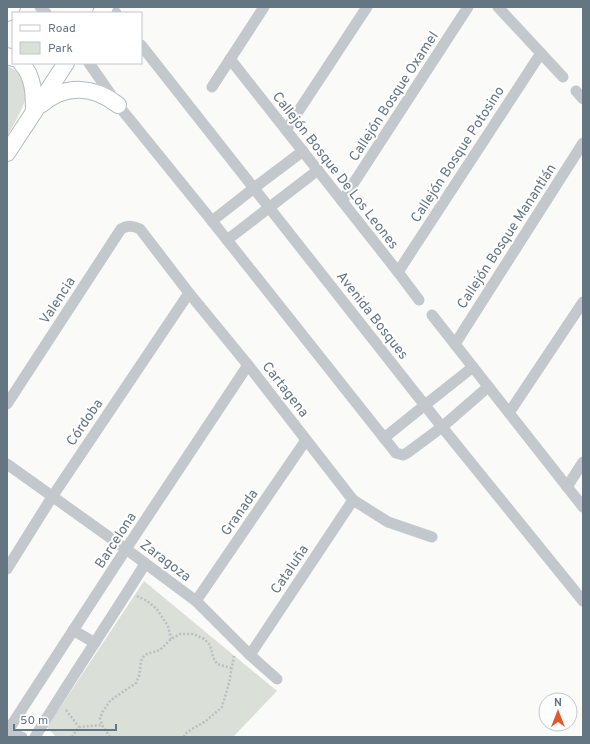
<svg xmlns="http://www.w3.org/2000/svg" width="590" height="744" font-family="Overpass,sans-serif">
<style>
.green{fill:#dadfd7}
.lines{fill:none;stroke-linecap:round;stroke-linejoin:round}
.secondary-casing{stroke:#b3babf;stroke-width:18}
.path{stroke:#bbbfc2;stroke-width:2.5;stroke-dasharray:2 2;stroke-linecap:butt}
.street{stroke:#c3c8cc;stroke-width:11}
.secondary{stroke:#fff;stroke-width:16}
.labels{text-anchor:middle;stroke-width:4;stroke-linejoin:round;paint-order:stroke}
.street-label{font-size:14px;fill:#657683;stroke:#fff}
</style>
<rect width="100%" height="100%" fill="#fafaf8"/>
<!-- green -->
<g class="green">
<path d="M7 66C15 69 19 72 23 80 24 83 27 87 27 91 28 101 12 127 7 137Z"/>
<polygon points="144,581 277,691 233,737 56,737 47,727"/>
</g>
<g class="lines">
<defs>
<g id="secondary">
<polyline points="7,13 12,7"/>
<polyline points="101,13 105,7"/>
<polyline points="7,56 13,58"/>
<path d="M21 63C34 76 34 95 34 112"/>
<path d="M42 104C66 84 94 86 118 105"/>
<polyline points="7,153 66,63"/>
</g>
</defs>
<!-- secondary casing -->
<use href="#secondary" class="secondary-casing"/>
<!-- path -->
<g class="path">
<polyline points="137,596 147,601 156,608 168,626 171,639"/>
<polyline points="66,710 79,727"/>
<polyline points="72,737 79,727 102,725"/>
<polyline points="110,737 102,725 100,718 103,711 111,700 136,683 139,676 141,662 142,658 147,654 160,650 171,639 180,634 193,634 204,639 210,645 213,657 217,664 231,668"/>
<polyline points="184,737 185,734 192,729 206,721 222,707 229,683 234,656"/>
</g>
<!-- street -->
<g class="street">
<polyline points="40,7 46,13"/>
<polyline points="111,7 116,13"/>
<polyline points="498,7 563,77"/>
<polyline points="141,45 442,427 583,601"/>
<polyline points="230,59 398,272 419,300"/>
<polyline points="89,63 118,105 212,221 396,453 403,455 407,453 442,427 488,387"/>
<polyline points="212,87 264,7"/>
<polyline points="576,91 583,99"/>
<polyline points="286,130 367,7"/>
<polyline points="342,201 468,7"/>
<polyline points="212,221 254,188 303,151"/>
<polyline points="227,240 318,170"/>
<polyline points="398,272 541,53"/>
<polyline points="432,315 583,507"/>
<polyline points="455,344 583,143"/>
<path d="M7 404 121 229C128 225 133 226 140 229L189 293 248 365 353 500 388 522 432 537"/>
<polyline points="509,413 583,302"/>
<polyline points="384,438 425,405 473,367"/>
<polyline points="7,464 126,549 196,601 250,655 277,679"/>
<polyline points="567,487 583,462"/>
<polyline points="7,569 52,497 189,293"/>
<polyline points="196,601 306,440"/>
<polyline points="73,630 95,643"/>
<polyline points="250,655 353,500"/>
<polyline points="7,732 126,549 248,365"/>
<polyline points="7,733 22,737"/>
<path d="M35 737C71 678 109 622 145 564"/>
</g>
<!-- secondary -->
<use href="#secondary" class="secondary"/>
</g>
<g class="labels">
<!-- street labels -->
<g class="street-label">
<text transform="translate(393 96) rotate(-57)" y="5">Callejón Bosque Oxamel</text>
<text transform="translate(457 154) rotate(-57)" y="5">Callejón Bosque Potosino</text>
<text transform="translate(336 170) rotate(52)" y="5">Callejón Bosque De Los Leones</text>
<text transform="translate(506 236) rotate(-57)" y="5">Callejón Bosque Manantlán</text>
<text transform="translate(57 300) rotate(-57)" y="5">Valencia</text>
<text transform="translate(373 315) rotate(52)" y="5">Avenida Bosques</text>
<text transform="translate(286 389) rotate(52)" y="5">Cartagena</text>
<text transform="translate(84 422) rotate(-56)" y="5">Córdoba</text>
<text transform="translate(239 512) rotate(-55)" y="5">Granada</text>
<text transform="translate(115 540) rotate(-57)" y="5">Barcelona</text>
<text transform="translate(166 560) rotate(37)" y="5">Zaragoza</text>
<text transform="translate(289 569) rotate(-56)" y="5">Cataluña</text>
</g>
</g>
<!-- border -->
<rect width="590" height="744" fill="none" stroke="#657683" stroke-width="16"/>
<!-- legend -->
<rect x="12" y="12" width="130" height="52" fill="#ffffff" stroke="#c1c8cd"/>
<rect x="20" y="25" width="20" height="6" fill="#ffffff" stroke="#c1c8cd"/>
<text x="48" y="32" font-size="12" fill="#657683">Road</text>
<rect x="20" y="42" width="20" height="12" fill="#dadfd7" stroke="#c1c8cd"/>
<text x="48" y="52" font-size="12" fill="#657683">Park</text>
<!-- north arrow -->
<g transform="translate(558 712)"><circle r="19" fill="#ffffff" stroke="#c1c8cd"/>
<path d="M0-3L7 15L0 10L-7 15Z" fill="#e4572e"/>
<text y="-6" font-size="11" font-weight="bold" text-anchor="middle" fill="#657683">N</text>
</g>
<!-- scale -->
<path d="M14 724v6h102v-6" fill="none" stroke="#657683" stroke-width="2"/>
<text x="20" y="724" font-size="12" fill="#657683" stroke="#ffffff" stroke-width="3" paint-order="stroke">50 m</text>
</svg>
